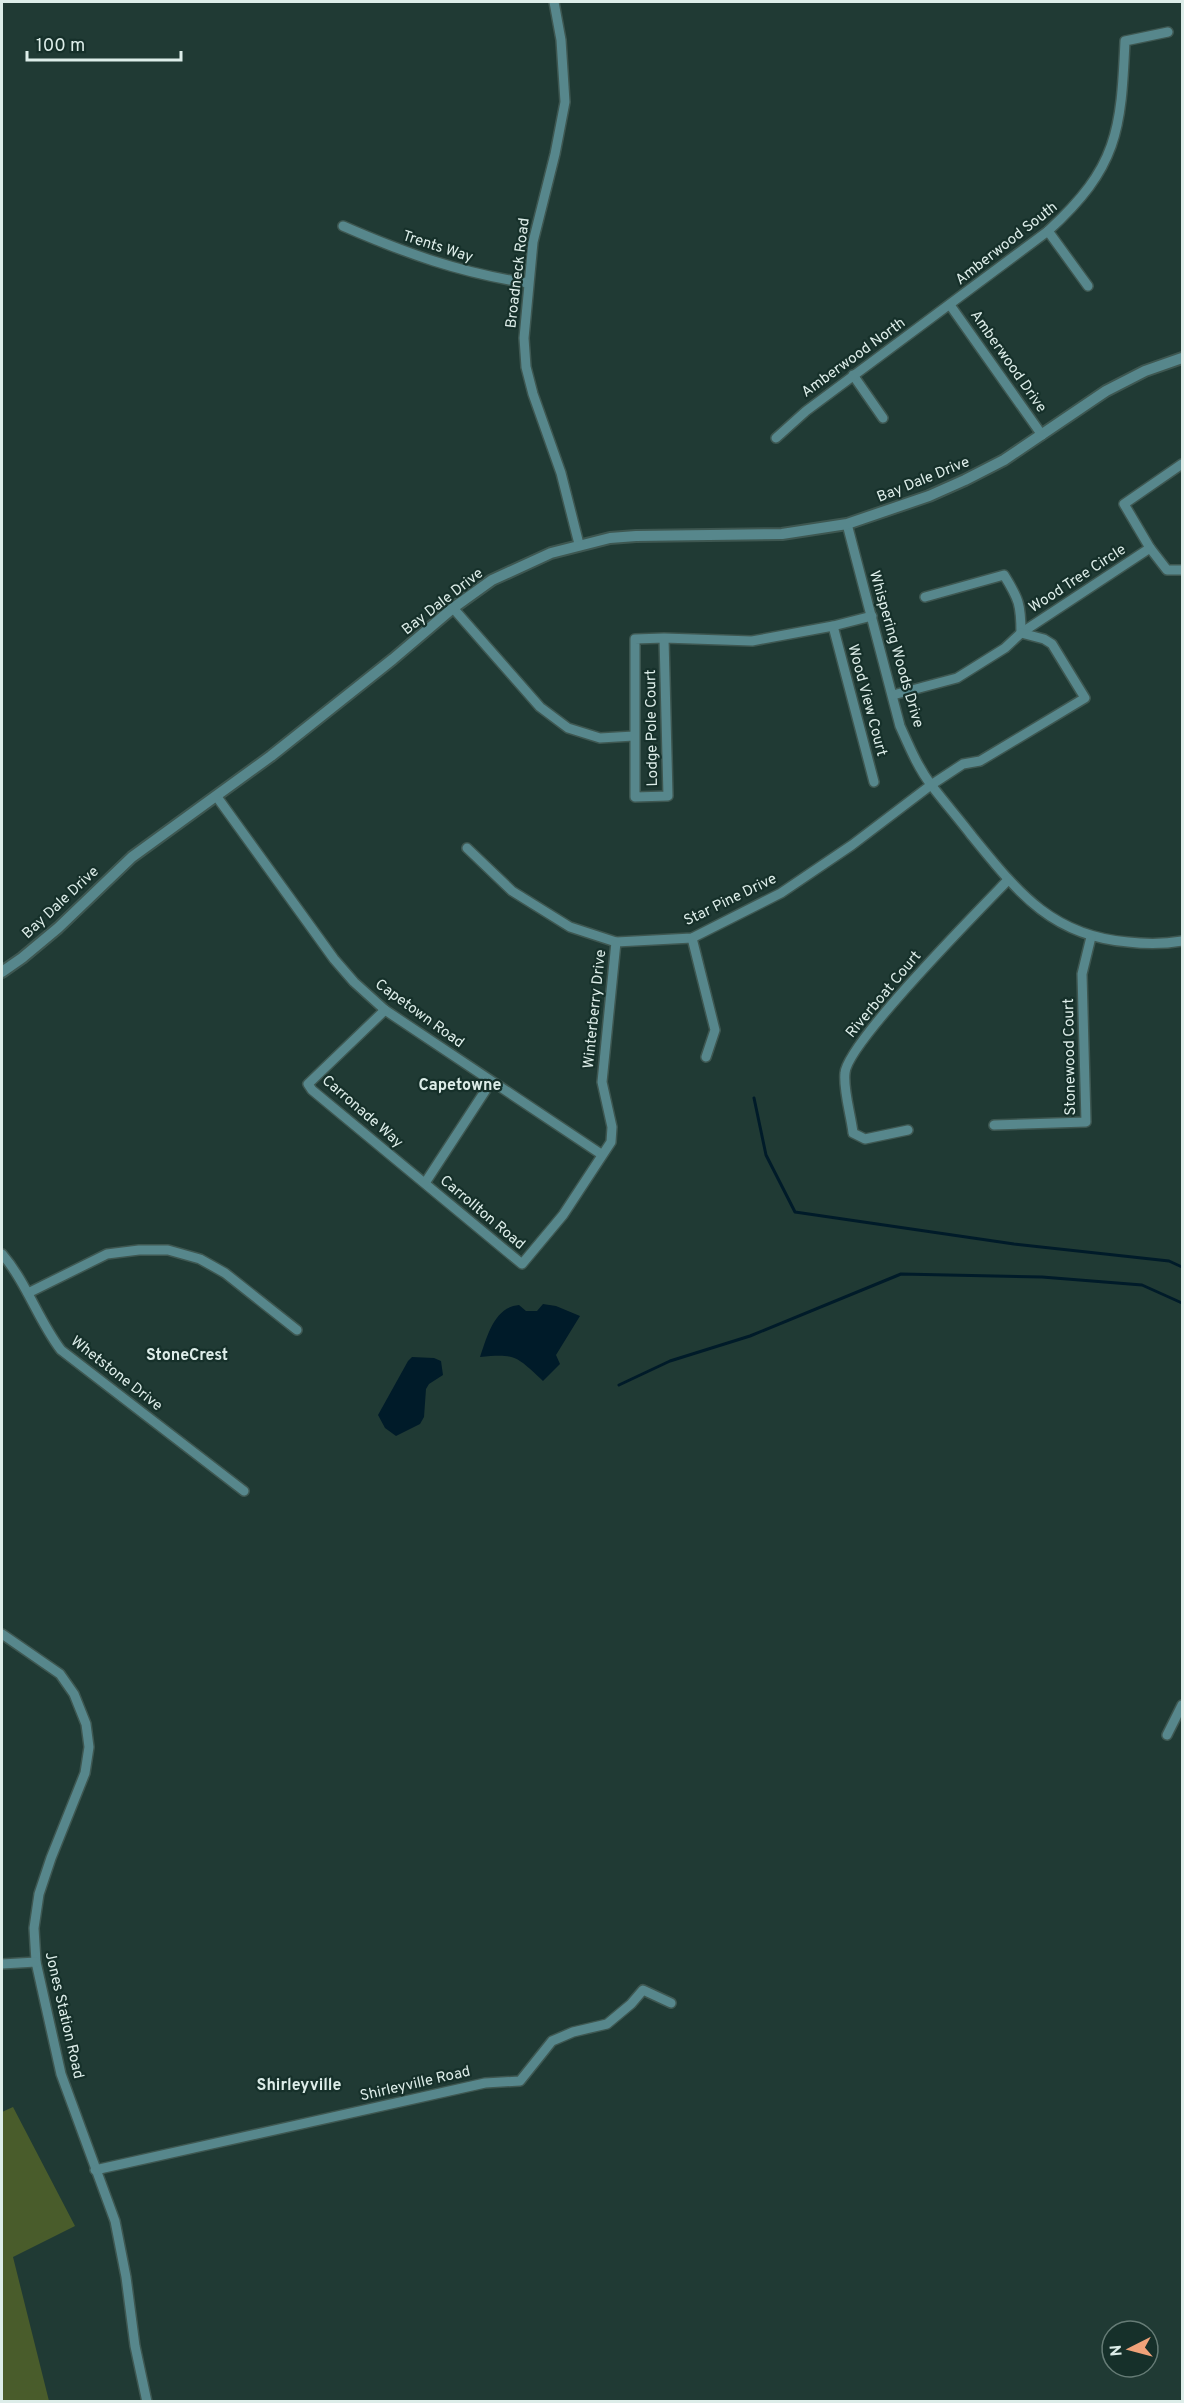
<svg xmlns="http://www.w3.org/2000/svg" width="1184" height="2403" font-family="Overpass,sans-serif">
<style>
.green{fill:#495c2b}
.water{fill:#001b29}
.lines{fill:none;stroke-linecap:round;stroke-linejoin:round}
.stream{stroke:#001b29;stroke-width:3}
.minor-casing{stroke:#3e5751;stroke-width:12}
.tertiary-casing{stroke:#3e5751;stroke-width:14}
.minor{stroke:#57878c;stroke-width:9}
.tertiary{stroke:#57878c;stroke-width:10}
.labels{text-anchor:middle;stroke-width:4.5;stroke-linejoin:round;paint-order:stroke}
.street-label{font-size:15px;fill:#ddede9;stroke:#16302a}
.neighbourhood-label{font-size:16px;font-weight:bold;fill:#ddede9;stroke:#16302a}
</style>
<rect width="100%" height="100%" fill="#203a34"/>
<!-- green -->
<polygon class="green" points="13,2107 75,2226 13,2257 49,2401 2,2401 2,2112"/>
<!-- water -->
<g class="water">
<path d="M543 1304 556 1306 580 1316 556 1355 560 1364 543 1381C517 1357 516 1353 480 1357 487 1337 494 1307 519 1305L526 1311H537Z"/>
<polygon points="412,1357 434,1358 441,1361 443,1375 429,1384 426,1389 424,1417 420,1424 396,1436 385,1428 378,1415 408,1361"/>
</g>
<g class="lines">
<!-- stream -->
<g class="stream">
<polyline points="754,1098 766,1155 795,1212 1014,1244 1169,1261 1182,1267"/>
<polyline points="619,1385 670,1361 750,1336 901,1274 1042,1277 1142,1285 1182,1303"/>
</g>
<defs>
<g id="minor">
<polyline points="554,2 561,40 565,102 555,154 533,242 524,338 526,367 533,394 561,473 579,544"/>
<path d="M343 226C405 253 460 273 528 283"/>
<polyline points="1048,231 1088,286"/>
<polyline points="950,305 1042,435"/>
<polyline points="853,375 883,418"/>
<path d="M776 438 806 411 1048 231C1118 167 1121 131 1125 41L1168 32"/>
<polyline points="1182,464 1124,504 1150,548 1167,570 1182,570"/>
<path d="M847 524 900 726C909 746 918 768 932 786 945 803 959 819 972 836 1017 891 1051 936 1128 942 1145 944 1165 944 1182 941"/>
<path d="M925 597 1004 575C1019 599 1021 605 1021 633"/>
<polyline points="453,608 540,707 568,728 600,738 634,736"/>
<polyline points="833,626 874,782"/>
<polyline points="664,638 668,796 635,797 635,639 664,638 752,641 833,626 872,616"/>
<polyline points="893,695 957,678 1005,648 1021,633 1150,548"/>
<polyline points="217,797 334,959 354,982 385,1010 601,1154"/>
<polyline points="467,848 512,891 570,927 616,942 692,938 781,893 852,845 931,785 963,764 980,761 1085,698 1052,644 1044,639 1021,633"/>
<polyline points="692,938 715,1030 706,1057"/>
<polyline points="385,1010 308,1084 312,1090 522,1264 563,1215 611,1142 612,1127 602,1082 616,942"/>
<polyline points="994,1125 1086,1122 1082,974 1091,937"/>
<path d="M908 1130 865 1139 853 1133C851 1115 843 1090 845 1073 847 1043 980 909 1008 880"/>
<polyline points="425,1183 491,1082"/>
<path d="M2 1254C27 1283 38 1320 61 1350L244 1491"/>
<polyline points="28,1293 107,1254 139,1250 168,1250 200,1259 225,1273 297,1330"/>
<polyline points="2,1634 60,1674 74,1694 86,1724 89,1747 85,1773 51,1858 39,1894 34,1928 36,1962 61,2074 115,2221 126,2277 135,2346 147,2402"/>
<polyline points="1167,1735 1182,1705"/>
<polyline points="2,1964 36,1962"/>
<polyline points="95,2170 485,2083 520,2081 552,2041 573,2032 607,2024 631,2004 643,1990 671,2003"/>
</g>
<polyline id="tertiary" points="2,972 22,958 58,928 132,857 271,756 393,659 453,608 492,580 551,553 610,538 636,536 782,534 847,524 929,496 965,480 1004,460 1106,391 1145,371 1182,358"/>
</defs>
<!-- minor casing -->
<use href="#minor" class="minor-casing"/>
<!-- tertiary casing -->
<use href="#tertiary" class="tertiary-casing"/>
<!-- minor -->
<use href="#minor" class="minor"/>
<!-- tertiary -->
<use href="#tertiary" class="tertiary"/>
</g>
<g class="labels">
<!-- street labels -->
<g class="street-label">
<text transform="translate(1006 243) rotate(-38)" y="5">Amberwood South</text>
<text transform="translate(438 246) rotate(18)" y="5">Trents Way</text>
<text transform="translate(517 273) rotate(-83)" y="5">Broadneck Road</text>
<text transform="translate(853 357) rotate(-36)" y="5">Amberwood North</text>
<text transform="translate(1009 361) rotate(55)" y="5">Amberwood Drive</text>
<text transform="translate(923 479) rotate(-22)" y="5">Bay Dale Drive</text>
<text transform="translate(1077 578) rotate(-33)" y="5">Wood Tree Circle</text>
<text transform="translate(442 601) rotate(-38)" y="5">Bay Dale Drive</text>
<text transform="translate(897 649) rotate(74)" y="5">Whispering Woods Drive</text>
<text transform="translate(868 700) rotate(75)" y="5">Wood View Court</text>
<text transform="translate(651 728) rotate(-91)" y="5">Lodge Pole Court</text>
<text transform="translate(730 899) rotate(-26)" y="5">Star Pine Drive</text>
<text transform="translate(60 902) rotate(-43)" y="5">Bay Dale Drive</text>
<text transform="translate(883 994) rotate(-50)" y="5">Riverboat Court</text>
<text transform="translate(594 1009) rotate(-84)" y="5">Winterberry Drive</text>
<text transform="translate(420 1013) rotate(36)" y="5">Capetown Road</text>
<text transform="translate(1069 1057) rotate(-91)" y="5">Stonewood Court</text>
<text transform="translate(363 1111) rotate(41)" y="5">Carronade Way</text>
<text transform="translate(483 1212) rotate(40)" y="5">Carrollton Road</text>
<text transform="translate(117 1373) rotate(38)" y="5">Whetstone Drive</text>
<text transform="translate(65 2015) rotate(77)" y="5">Jones Station Road</text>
<text transform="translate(415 2083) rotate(-13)" y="5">Shirleyville Road</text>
</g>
<!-- neighbourhood labels -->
<g class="neighbourhood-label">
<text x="460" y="1090">Capetowne</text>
<text x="187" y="1360">StoneCrest</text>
<text x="299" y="2090">Shirleyville</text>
</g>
</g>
<!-- border -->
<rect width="1184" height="2403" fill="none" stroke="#ddede9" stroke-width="6"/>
<!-- north arrow -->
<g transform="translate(1130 2349) rotate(264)"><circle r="28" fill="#16302a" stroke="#667c76" stroke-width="1.5"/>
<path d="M0-4.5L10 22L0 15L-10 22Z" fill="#f0a279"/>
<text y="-9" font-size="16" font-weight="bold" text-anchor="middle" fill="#ddede9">N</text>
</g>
<!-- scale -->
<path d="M27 51v9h154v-9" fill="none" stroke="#ddede9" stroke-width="3"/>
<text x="36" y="51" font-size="18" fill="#ddede9" stroke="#16302a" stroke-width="4.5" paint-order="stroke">100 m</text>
</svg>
